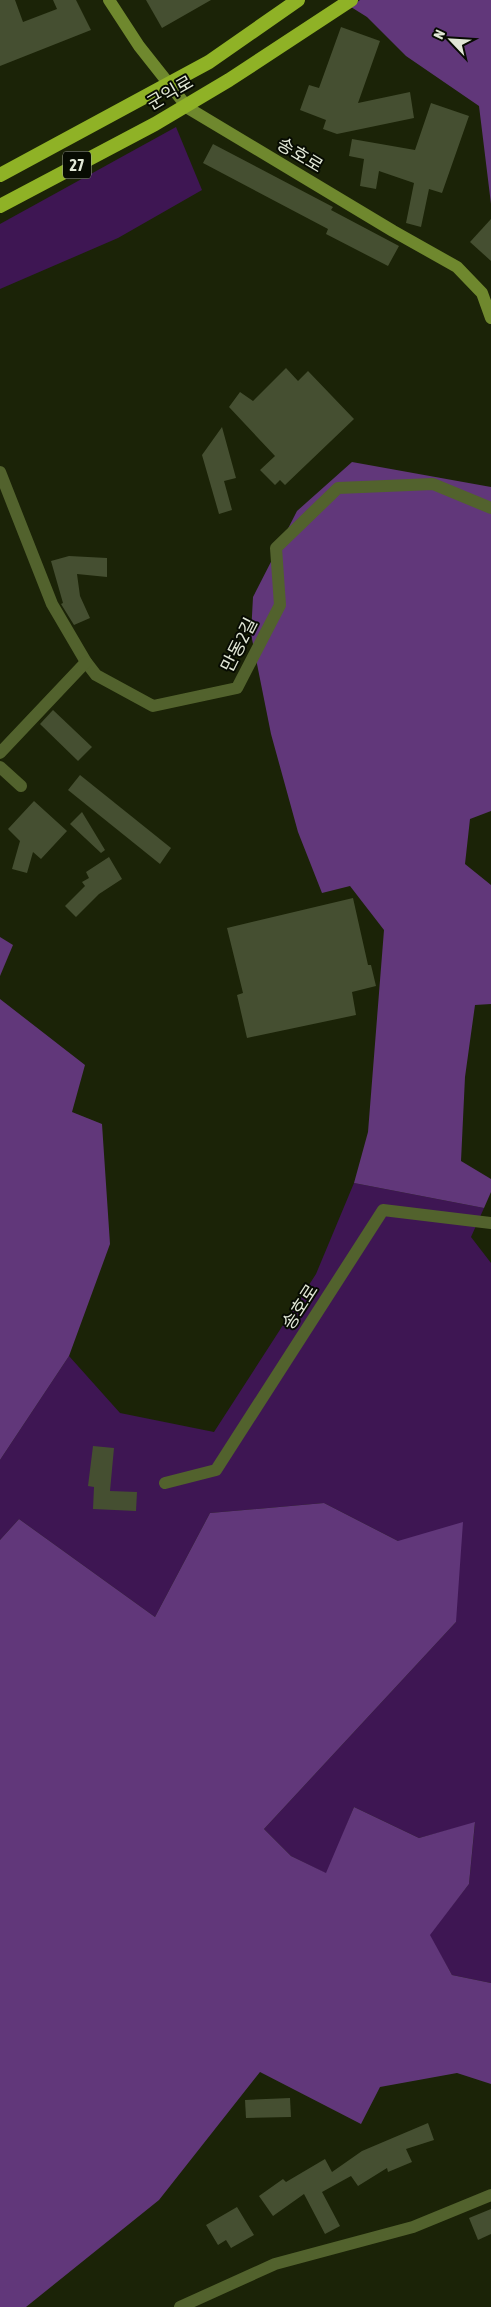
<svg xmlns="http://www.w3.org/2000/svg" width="491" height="2307" font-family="'Asap Condensed','Noto Sans KR',sans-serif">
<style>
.green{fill:#3e1653}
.forest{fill:#61377a}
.building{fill:#454f31}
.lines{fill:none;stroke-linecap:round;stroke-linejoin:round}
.minor{stroke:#52622d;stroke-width:12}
.secondary{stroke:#6f882e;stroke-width:12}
.trunk{stroke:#8fb226;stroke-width:14}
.labels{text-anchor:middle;stroke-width:4;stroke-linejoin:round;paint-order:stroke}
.shield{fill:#070b02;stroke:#a0a596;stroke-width:1}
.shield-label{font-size:16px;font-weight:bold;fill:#e1e7d6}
.street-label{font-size:18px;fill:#e1e7d6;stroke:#070b02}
</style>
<rect width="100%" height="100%" fill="#1b2307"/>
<!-- green -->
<g class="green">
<polygon points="176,127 202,190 118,238 0,289 0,224"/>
<polygon points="354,1183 484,1208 471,1237 491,1263 491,1983 452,1975 429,1935 469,1884 475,1823 419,1838 354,1807 327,1874 291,1856 264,1829 456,1622 398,1541 324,1503 210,1513 155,1617 19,1519 0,1540 0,1460 69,1356 120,1413 214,1432 316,1274"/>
</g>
<!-- forest -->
<g class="forest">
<polygon points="360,0 491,0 491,204 479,106 406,56 367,17 351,7"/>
<polygon points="352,462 491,487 491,811 470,819 465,864 491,885 491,1004 475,1005 465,1077 461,1161 491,1179 491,1192 484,1208 354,1183 368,1132 384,930 350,886 322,893 298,832 271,734 251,634 253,597 297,511"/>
<polygon points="0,937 13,945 0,976"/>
<polygon points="0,999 85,1065 72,1112 102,1124 110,1244 69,1356 0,1460"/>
<polygon points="324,1503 398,1541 463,1522 456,1622 264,1829 291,1856 326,1873 354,1807 419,1838 475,1822 469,1884 430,1935 452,1975 491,1983 491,2084 457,2073 380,2087 361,2124 260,2072 159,2200 26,2307 0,2307 0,1540 19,1519 155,1617 210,1513"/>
</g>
<!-- building -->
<g class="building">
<polygon points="0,0 15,0 23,22 57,9 53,0 76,0 91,30 0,66"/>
<polygon points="146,0 211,0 162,28"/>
<polygon points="341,27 380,41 358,103 410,92 414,118 337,134 323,129 326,120 300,110 309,85 319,88"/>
<polygon points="431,103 469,116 442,193 429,189 421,227 406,223 414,183 379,171 376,189 360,186 364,159 349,156 352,139 415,150"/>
<polygon points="213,144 333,207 331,210 399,246 388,266 326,234 328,229 203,163"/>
<polygon points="491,219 491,261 470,242"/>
<polygon points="286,368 298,381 308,371 354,419 285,485 280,480 275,485 260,470 275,456 229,407 240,392 253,401"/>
<polygon points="222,427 236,478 224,481 232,510 219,514 202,455"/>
<polygon points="69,556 107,558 107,577 77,574 80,596 90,618 74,625 61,604 63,603 51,561"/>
<polygon points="53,710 92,747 78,761 40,724"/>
<polygon points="80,775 171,848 160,864 68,790"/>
<polygon points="34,801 67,831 41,859 33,852 27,873 12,869 20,841 8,829"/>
<polygon points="82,812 105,850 101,853 70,824"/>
<polygon points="109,857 122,879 99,894 76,917 65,906 85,886 82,882 89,878 86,872"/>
<polygon points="353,898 368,965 371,965 376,986 352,992 356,1015 247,1038 237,995 243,993 227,928"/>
<polygon points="93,1446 114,1448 110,1491 137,1492 136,1511 93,1509 94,1487 88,1486"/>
<polygon points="290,2098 291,2117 246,2118 245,2100"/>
<polygon points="428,2123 434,2140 406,2149 412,2162 388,2172 387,2168 358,2186 351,2176 322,2192 340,2226 325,2234 304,2194 273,2216 259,2196 283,2179 286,2182 325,2159 332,2172 362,2151"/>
<polygon points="237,2207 254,2235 231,2248 226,2240 218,2245 206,2225"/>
<polygon points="491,2209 491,2234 478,2240 469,2218"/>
</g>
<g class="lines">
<!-- minor -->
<g class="minor">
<polyline points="0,472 52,604 86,662 96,675 153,706 237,688 280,605 276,548 338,488 433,484 491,508"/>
<polyline points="0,753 86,662"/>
<polyline points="0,767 21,786"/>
<polyline points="165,1483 216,1470 383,1210 491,1223"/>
<polyline points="180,2307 275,2264 413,2227 491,2195"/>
</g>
<!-- secondary -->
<polyline class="secondary" points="109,0 139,46 188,108 393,231 457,267 482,293 491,318"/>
<!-- trunk -->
<g class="trunk">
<polyline points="0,175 209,62 298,0"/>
<polyline points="0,206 155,124 229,80 351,0"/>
</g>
</g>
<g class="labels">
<!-- shield labels -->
<rect class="shield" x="63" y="151.5" width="28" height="27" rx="4"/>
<g class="shield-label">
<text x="77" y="171">27</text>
</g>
<!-- street labels -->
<g class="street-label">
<text transform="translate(170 93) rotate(-30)" y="6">군익로</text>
<text transform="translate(300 155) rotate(31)" y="6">송호로</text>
<text transform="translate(239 645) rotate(-63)" y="6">만동2길</text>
<text transform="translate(300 1307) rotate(-57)" y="6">송호로</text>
</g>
</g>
<!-- north arrow -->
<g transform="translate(451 40) rotate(295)" stroke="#070b02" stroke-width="4" paint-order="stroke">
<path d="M0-4L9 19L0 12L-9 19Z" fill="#e1e7d6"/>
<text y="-8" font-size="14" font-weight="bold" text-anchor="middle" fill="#e1e7d6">N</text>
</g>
</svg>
